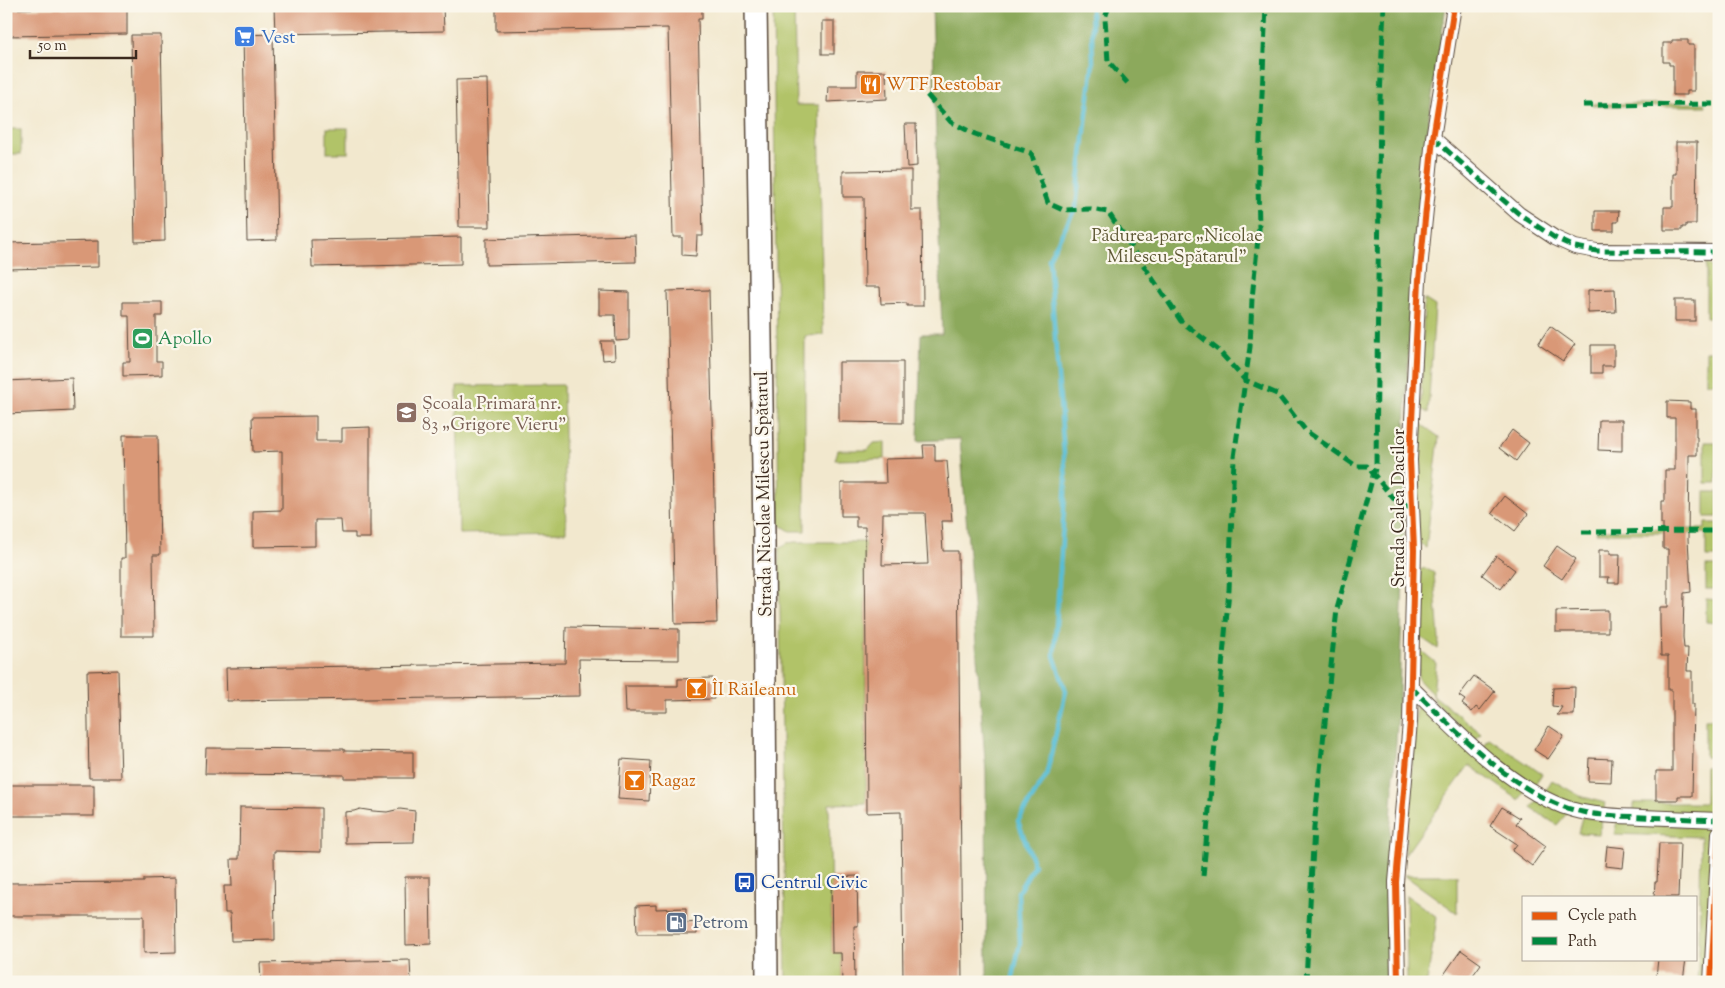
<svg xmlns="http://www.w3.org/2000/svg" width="1725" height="988" font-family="'Sorts Mill Goudy',serif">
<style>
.green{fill:#b1c367;stroke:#767642}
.forest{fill:#8ca95c;stroke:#646a3d}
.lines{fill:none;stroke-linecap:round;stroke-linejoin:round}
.stream{stroke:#58bed6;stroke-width:4.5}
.building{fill:#d99877;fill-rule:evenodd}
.minor-casing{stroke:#564638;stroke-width:16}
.primary-casing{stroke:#564638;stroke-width:24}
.minor{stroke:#fff;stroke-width:14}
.primary{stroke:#fff;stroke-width:21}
.quiet{stroke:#00873e;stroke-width:5;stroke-dasharray:10 5;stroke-linecap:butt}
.cycleway-casing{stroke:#fbf7ec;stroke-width:9}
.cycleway{stroke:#e8590c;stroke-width:6}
.labels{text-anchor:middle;stroke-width:4.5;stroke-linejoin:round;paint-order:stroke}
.shop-label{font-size:18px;fill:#366cbe;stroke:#fbf7ec;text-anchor:start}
.food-label{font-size:18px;fill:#c56008;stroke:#fbf7ec;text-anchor:start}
.park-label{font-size:18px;fill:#5e5834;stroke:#fbf7ec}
.leisure-label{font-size:18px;fill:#27864d;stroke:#fbf7ec;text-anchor:start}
.education-label{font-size:18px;fill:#785e54;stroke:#fbf7ec;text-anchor:start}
.street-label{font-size:18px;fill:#3b2a1e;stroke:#fbf7ec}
.transit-label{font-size:18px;fill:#164399;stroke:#fbf7ec;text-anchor:start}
.service-label{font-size:18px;fill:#4e5e75;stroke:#fbf7ec;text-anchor:start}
</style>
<rect width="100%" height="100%" fill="#fbf7ec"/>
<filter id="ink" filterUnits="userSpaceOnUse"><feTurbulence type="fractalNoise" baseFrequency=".02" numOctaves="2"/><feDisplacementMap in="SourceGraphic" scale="10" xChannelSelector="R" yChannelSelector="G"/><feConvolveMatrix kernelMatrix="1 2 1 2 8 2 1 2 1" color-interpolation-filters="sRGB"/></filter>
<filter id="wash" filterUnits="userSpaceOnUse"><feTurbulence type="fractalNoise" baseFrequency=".0096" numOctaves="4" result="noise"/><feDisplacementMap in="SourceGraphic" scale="20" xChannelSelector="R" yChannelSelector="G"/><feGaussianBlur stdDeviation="1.12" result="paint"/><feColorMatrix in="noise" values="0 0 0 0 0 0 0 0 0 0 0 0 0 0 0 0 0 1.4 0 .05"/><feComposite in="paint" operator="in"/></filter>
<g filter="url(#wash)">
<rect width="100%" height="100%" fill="#f2e8ce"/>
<!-- green -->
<g class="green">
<polygon points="773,6 794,6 796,105 819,105 823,335 805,336 805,531 790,531 779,524"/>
<polygon points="1705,103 1706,106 1593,106 1593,104"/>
<rect x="327" y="128" width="21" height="25"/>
<rect x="6" y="129" width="15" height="25"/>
<polygon points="1706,263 1714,268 1715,318 1706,318"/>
<polygon points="1424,299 1435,306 1428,413 1421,409"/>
<polygon points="1706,351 1716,351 1715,383 1706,383"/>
<polygon points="563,385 566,532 459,534 457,386"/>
<polygon points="1417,421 1439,437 1426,548 1417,542 1414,460"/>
<polygon points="885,442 885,459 835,460 838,450 868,450 874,443"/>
<polygon points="1705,442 1716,442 1717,483 1705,483"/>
<rect x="1705" y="492" width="13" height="25"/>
<polygon points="1705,523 1718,523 1719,557 1706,557 1706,533 1596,533 1598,530 1705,529"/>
<polygon points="796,542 865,542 866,803 829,804 832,952 841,953 842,982 786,982 779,549 787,543"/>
<rect x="1706" y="566" width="12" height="23"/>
<polygon points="1425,568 1434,573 1439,640 1438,649 1419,636 1420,570"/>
<polygon points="1706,599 1719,600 1718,623 1706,622"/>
<polygon points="1418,648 1436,663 1433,695 1481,733 1474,740 1435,702 1433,695 1418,679"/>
<polygon points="1417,701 1525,791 1519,800 1469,765 1405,855"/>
<polygon points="1705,719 1716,719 1715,758 1705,757"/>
<polygon points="1489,738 1542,774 1533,787 1483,748"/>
<polygon points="1715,766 1714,815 1634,813 1634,803 1705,803 1705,767"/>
<polygon points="1552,780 1580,796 1605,803 1604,810 1573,805 1544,793"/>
<polygon points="1538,800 1568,812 1557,825 1531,808"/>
<polygon points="1582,817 1602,820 1599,834 1578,833"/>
<polygon points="1617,822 1713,828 1708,982 1697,982 1699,950 1701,837 1614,834"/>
<polygon points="1404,875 1457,875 1457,913"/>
<polygon points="1406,895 1437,917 1427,982 1407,982"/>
</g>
<!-- forest -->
<polygon class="forest" points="932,6 1446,6 1428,123 1412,277 1404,454 1404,549 1399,695 1387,884 1389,982 987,982 986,772 960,439 918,441 921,334 942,334"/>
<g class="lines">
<!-- stream -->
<polyline class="stream" points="1012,982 1020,943 1018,892 1034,865 1018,821 1046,776 1066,691 1054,656 1066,480 1049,258 1076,207 1093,62 1091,6"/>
</g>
<g id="blocks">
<!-- building -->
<g class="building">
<polygon points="443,6 444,31 275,34 274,7"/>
<polygon points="496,6 702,6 702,19 698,19 703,236 697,236 696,256 682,255 682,237 673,237 668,28 496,31"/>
<polygon points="127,7 127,34 6,36 6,9"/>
<rect x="822" y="21" width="12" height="33"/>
<polygon points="273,34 277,240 247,241 243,35"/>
<polygon points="131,35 161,35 165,241 135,242"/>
<polygon points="1672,40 1688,40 1688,45 1694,45 1694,91 1687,91 1687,95 1673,95 1673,65 1669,65 1669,62 1663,62 1663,43 1672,43"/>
<polygon points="857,71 886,71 887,99 827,102 828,86 857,86"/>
<polygon points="487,79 490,227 459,227 456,80"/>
<polygon points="905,124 916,124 917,166 907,167"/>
<polygon points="1676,142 1697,142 1696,224 1686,224 1686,227 1682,227 1682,230 1664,230 1664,207 1673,207 1673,174 1676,174"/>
<polygon points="911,170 911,210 922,210 923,306 907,306 907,303 881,304 880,287 865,287 864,197 843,197 843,171"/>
<polygon points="1595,211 1619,211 1618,222 1614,222 1614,231 1595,231"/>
<polygon points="635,235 636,262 486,265 486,239"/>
<polygon points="461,237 461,264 312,267 311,240"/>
<polygon points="98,241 98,267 6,269 6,243"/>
<polygon points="1615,289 1616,312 1588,313 1588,290"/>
<polygon points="709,290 717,623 675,624 667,291"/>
<polygon points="599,291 629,292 629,340 616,341 615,315 599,315"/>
<rect x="1675" y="300" width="20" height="21"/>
<polygon points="123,302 162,302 162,316 156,316 156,361 162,361 162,375 123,376 123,362 130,362 129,316 123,316"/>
<polygon points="1550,326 1575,344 1563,361 1538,344"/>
<polygon points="601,341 614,341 615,359 603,360"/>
<polygon points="1591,345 1614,345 1614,366 1602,366 1602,373 1591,373"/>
<polygon points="839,362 903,362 903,423 839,422"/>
<polygon points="72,378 73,411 6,414 6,381"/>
<polygon points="1667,401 1690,402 1690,409 1696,409 1696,437 1697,437 1697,455 1689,455 1688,539 1691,592 1684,593 1683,637 1684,648 1688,648 1687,671 1692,671 1692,704 1694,704 1692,796 1678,796 1678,800 1656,800 1656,771 1672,771 1672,690 1668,690 1668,656 1661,656 1660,624 1660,607 1668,607 1668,549 1663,549 1663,524 1661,524 1661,501 1665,501 1665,470 1675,470 1675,418 1667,418"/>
<polygon points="316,416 316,441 342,441 342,428 370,427 370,538 355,538 355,533 342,533 341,520 315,520 315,546 253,547 253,511 282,510 282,451 253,452 252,417"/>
<polygon points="1599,420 1622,420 1622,451 1598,450"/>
<polygon points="1512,430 1529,443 1516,461 1499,448"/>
<polygon points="123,435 158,435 160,555 153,555 154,636 121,636 121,558 125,558"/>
<path d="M923 445H935V461H947L952 521H941L943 551H958L962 982H903L901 812 867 813 865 527H856V516H841V483H886L885 459 924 458ZM883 513H925L928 564 882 565Z"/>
<polygon points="1505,496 1528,514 1515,531 1492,513"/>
<polygon points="1557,546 1576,559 1562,579 1543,566"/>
<polygon points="1599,550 1610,550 1610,554 1620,554 1619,583 1608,583 1609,577 1599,577"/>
<polygon points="1496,556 1515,570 1501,589 1482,575"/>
<polygon points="1608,610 1608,632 1556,632 1556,611"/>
<polygon points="566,627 679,629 679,660 579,659 580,696 227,701 226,668 565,663"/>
<polygon points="118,670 121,778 89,778 87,671"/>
<polygon points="1474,676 1495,691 1480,710 1476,707 1472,712 1462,704 1465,700 1459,696"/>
<polygon points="713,678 714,699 667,700 667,712 626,712 625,686 678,686 678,679"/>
<polygon points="1575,687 1574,715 1557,715 1562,707 1552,706 1553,688"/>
<polygon points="1549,726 1564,736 1548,759 1534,750"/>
<polygon points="206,748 344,749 344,751 413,752 413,778 344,778 344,775 205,774"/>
<polygon points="1589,758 1612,759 1611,782 1588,781"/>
<polygon points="621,759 651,761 649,801 618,799"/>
<rect x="6" y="785" width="88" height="31"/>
<polygon points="240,807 321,808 321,852 274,851 275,940 231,941 230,913 225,913 224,886 232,886 231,859 239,859"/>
<polygon points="1502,807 1520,818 1516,824 1546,846 1532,866 1512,851 1517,844 1490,826"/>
<polygon points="360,809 373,811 387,812 400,809 415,811 414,842 345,843 345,812 354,811"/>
<polygon points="1659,843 1680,843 1678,897 1654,897 1655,882 1657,882"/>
<polygon points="1607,846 1625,848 1623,868 1605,866"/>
<polygon points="857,876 858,926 854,926 855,982 842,982 841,953 832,953 831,877"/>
<polygon points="405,877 430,877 431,944 406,945"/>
<polygon points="175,878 176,952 144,953 144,916 6,916 6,883 144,882 144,879"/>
<polygon points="656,905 656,909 686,908 686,923 697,922 697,934 637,934 636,906"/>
<polygon points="1461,950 1481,964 1468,982 1451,982 1443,976"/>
<polygon points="1658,959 1686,959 1683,980 1656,977"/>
<polygon points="410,960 411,982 261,982 260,963"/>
</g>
</g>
</g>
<g filter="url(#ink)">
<use href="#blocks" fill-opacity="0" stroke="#564638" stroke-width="1"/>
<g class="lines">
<defs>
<g id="minor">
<polyline points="1433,138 1519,214 1555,238 1575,247 1597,251 1719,252"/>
<path d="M1411 687C1455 730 1513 793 1574 810 1596 816 1620 816 1642 817 1668 818 1693 819 1719 820"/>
<polyline points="1398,982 1396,882 1410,722 1414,550 1410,460 1419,280 1433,138 1454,6"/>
<polyline points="1711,982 1719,833"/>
</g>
<polyline id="primary" points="756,6 764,537 767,982"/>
</defs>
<!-- minor casing -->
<use href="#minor" class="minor-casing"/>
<!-- primary casing -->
<use href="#primary" class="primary-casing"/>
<!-- minor -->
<use href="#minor" class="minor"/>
<!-- primary -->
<use href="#primary" class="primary"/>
<!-- quiet -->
<g class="quiet">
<polyline points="1109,6 1105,18 1108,61 1130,86"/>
<polyline points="927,95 951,122 975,134 1031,153 1048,203 1063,210 1091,209 1108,212 1181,321 1218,350 1245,380 1277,394 1306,431 1356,466 1367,466 1393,498 1413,510"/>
<polyline points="1583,105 1719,104"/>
<polyline points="1433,138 1519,214 1555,238 1575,247 1597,251 1719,252"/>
<polyline points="1582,532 1719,531"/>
<path d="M1411 687C1455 730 1513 793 1574 810 1596 816 1620 816 1642 817 1668 818 1693 819 1719 820"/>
<polyline points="1203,876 1229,590 1234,457 1250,347 1252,299 1259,228 1258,184 1266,6"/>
<polyline points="1306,982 1314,827 1337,609 1376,465 1380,99 1384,6"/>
</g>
<defs>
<g id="cycleway">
<polyline points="1398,982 1396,882 1410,722 1414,550 1410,460 1419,280 1433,138 1454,6"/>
<polyline points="1711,982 1719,833"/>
</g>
</defs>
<!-- cycleway casing -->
<use href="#cycleway" class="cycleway-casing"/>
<!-- cycleway -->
<use href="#cycleway" class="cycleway"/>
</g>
</g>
<!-- icons -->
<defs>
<symbol id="supermarket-square" viewBox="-11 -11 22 22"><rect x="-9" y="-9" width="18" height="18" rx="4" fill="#3f7fe0" stroke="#fbf7ec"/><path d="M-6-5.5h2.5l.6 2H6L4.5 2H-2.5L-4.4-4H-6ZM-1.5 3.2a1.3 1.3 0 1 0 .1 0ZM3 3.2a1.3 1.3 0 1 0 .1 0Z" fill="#fff"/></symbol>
<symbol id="restaurant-square" viewBox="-11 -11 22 22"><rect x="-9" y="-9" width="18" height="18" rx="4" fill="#e8710a" stroke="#fbf7ec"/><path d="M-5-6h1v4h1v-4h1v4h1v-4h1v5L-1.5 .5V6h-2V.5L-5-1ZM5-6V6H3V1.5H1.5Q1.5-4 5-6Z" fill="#fff"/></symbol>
<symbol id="stadium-square" viewBox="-11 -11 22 22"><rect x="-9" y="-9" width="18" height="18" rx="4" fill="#2e9e5b" stroke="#fbf7ec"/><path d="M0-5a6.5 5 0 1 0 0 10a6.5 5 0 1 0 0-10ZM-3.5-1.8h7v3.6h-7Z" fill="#fff"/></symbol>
<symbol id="school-square" viewBox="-11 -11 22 22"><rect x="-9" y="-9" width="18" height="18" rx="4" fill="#8d6e63" stroke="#fbf7ec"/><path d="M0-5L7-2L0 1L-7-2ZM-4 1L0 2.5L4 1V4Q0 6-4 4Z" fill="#fff"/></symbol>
<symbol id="bar-square" viewBox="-11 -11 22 22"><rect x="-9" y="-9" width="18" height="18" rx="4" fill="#e8710a" stroke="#fbf7ec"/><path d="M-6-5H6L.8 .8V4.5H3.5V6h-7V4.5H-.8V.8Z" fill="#fff"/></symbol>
<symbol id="bus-square" viewBox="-11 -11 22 22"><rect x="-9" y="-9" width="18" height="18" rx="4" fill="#1a4fb4" stroke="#fbf7ec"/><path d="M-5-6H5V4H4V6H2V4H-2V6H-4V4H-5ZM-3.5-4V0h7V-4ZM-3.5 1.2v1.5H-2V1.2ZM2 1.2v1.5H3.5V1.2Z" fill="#fff"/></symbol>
<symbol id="fuel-square" viewBox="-11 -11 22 22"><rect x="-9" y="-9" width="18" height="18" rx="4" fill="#5c6f8a" stroke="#fbf7ec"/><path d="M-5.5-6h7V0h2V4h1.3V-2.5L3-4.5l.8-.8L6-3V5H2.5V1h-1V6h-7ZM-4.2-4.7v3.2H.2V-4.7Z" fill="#fff"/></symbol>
</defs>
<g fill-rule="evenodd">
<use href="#supermarket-square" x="232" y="24" width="25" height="25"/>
<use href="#restaurant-square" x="858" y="72" width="25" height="25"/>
<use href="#stadium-square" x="130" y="326" width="25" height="25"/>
<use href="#school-square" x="394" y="400" width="25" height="25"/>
<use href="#bar-square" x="684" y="676" width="25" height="25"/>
<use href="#bar-square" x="622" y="768" width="25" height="25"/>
<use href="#bus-square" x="732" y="870" width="25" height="25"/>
<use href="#fuel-square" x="664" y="910" width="25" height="25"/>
</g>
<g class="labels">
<!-- shop labels -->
<g class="shop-label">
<text x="261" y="43">Vest</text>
</g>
<!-- food labels -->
<g class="food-label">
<text x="886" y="90">WTF Restobar</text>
<text x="712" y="695">ÎI Răileanu</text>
<text x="651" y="786">Ragaz</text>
</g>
<!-- park labels -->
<g class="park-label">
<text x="1177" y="241">Pădurea-parc „Nicolae<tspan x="1177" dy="21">Milescu-Spătarul”</tspan></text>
</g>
<!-- leisure labels -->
<g class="leisure-label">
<text x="158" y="344">Apollo</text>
</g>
<!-- education labels -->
<g class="education-label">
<text x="422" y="409">Școala Primară nr.<tspan x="422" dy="21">83 „Grigore Vieru”</tspan></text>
</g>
<!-- street labels -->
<g class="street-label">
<text transform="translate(763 494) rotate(-91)" y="6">Strada Nicolae Milescu Spătarul</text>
<text transform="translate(1398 508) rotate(-90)" y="6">Strada Calea Dacilor</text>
</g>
<!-- transit labels -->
<g class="transit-label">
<text x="761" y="888">Centrul Civic</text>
</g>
<!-- service labels -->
<g class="service-label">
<text x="693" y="928">Petrom</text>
</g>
</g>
<!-- margin -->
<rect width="1725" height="988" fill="none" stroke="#fbf7ec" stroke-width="25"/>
<!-- legend -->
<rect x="1522" y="896" width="175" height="65" fill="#fbf7ec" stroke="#aea59a"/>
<rect x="1532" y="912" width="25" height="8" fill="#e8590c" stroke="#aea59a"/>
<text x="1568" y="920" font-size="15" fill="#3b2a1e">Cycle path</text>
<rect x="1532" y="937" width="25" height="8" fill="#00873e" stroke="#aea59a"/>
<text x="1568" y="946" font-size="15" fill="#3b2a1e">Path</text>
<!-- scale -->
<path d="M30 50v8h106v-8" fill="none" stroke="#3b2a1e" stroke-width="2.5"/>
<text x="38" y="50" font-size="15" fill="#3b2a1e" stroke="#fbf7ec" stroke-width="4" paint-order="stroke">50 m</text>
</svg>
